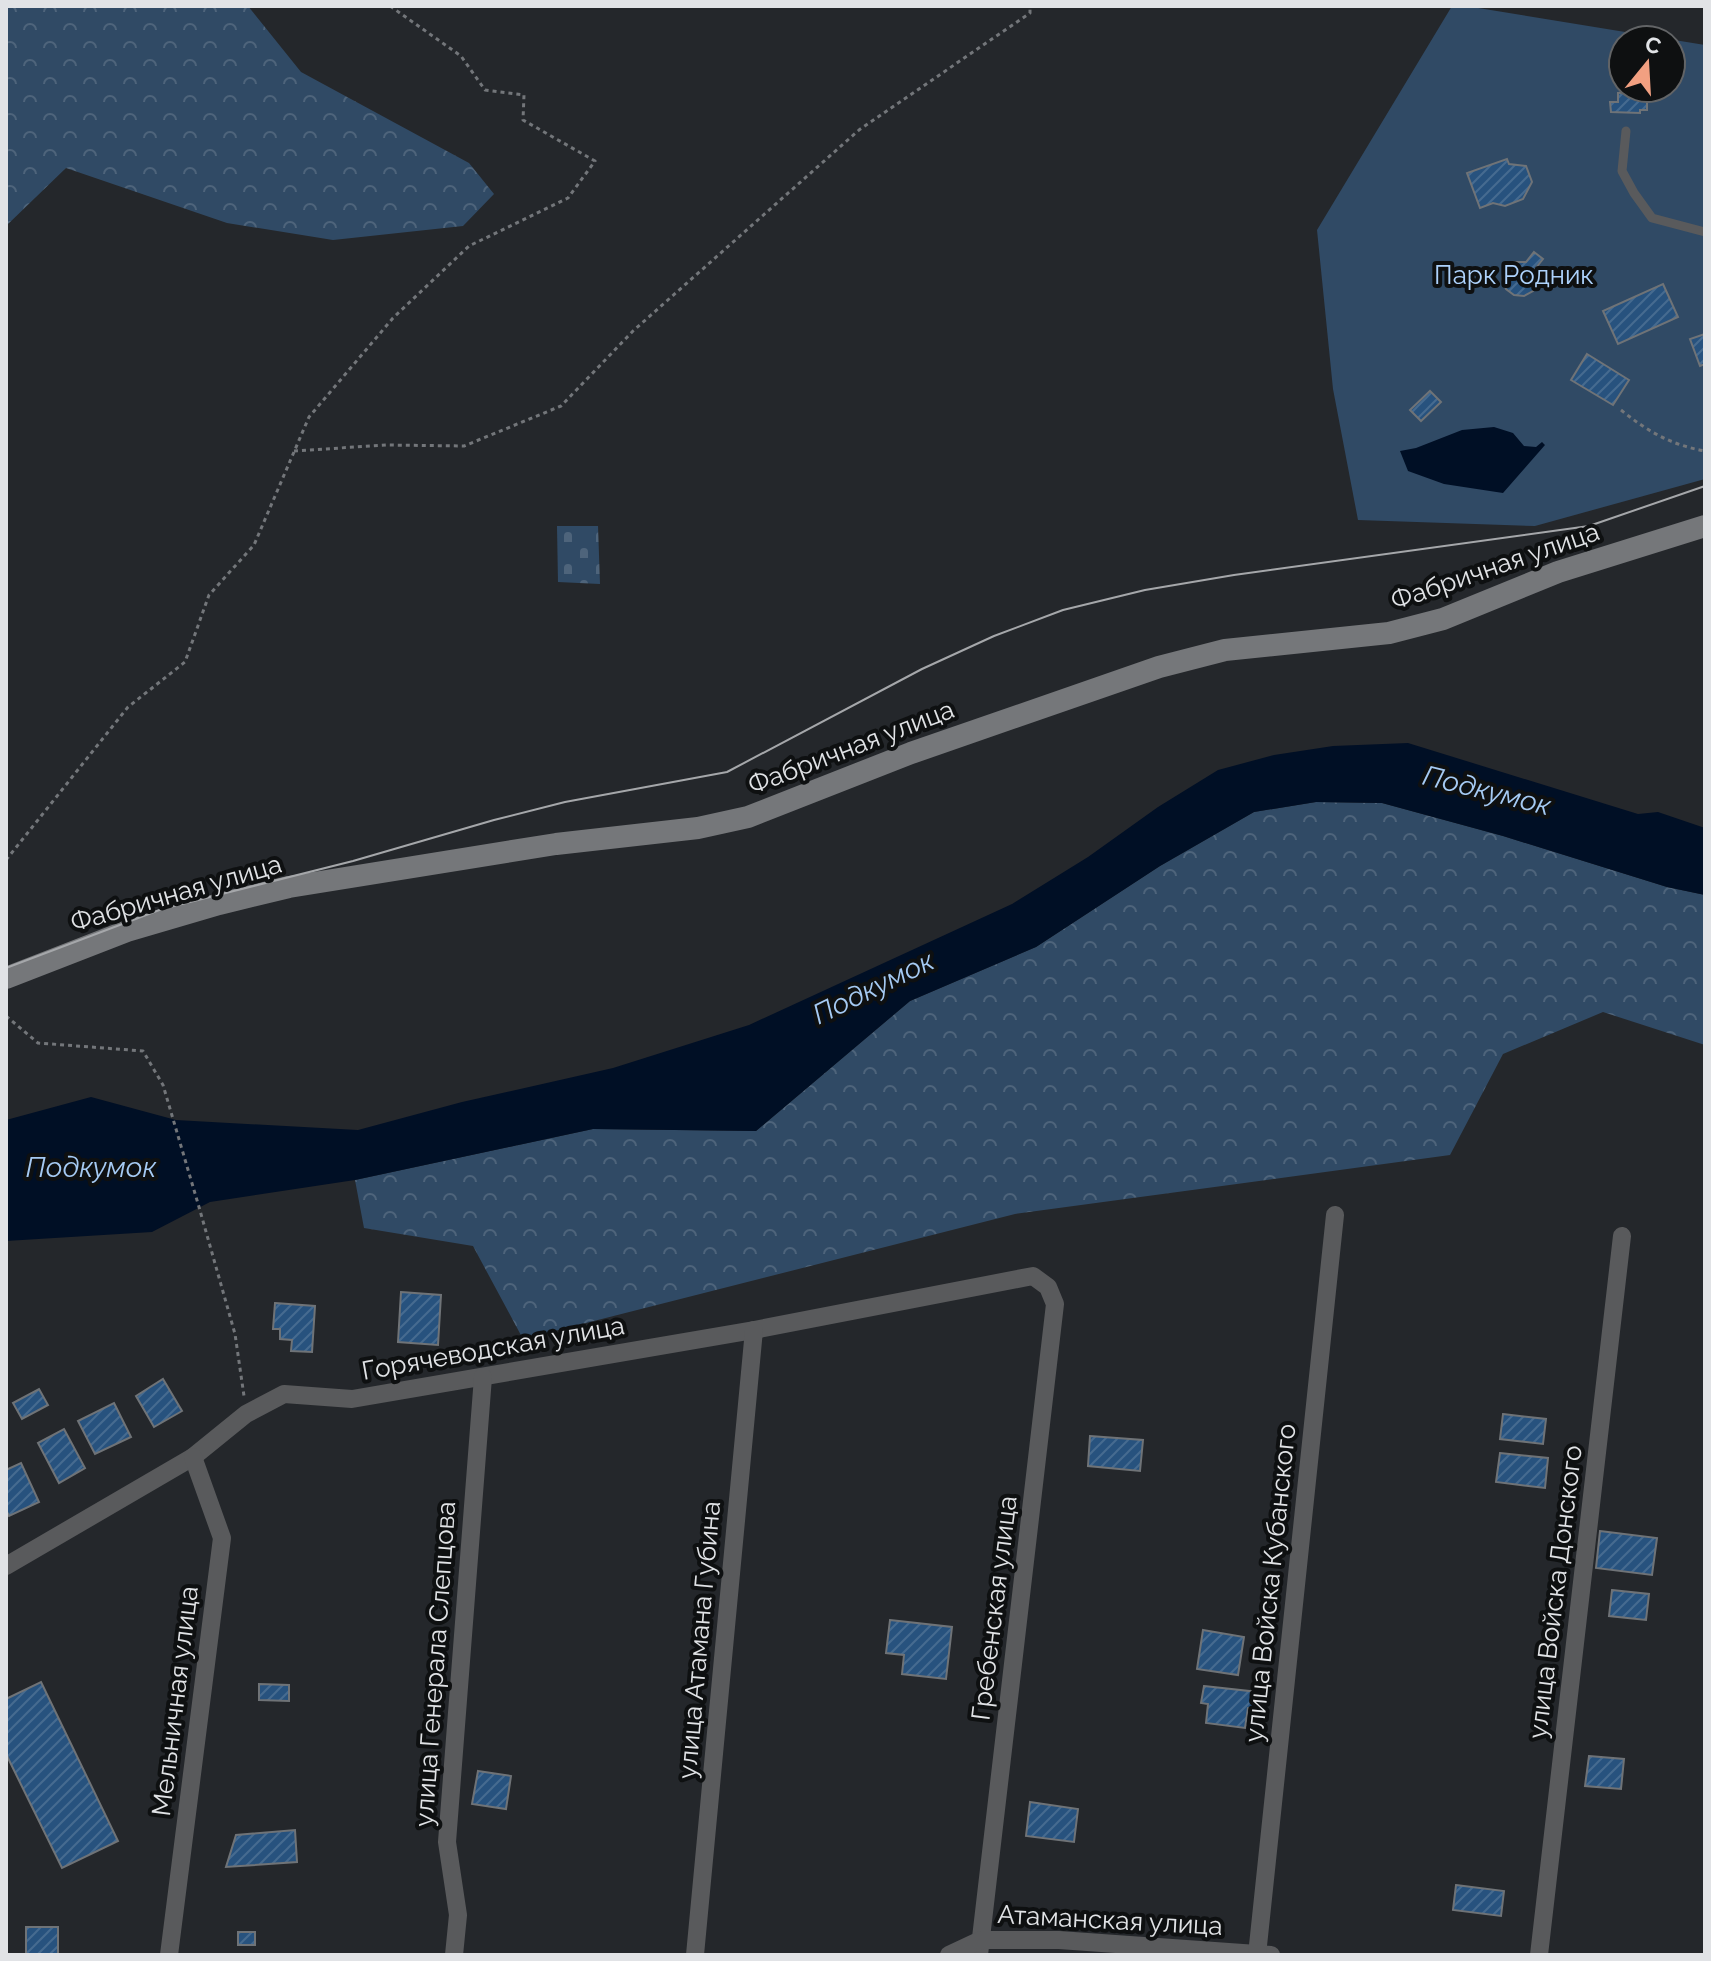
<svg xmlns="http://www.w3.org/2000/svg" width="1711" height="1961" font-family="Raleway,sans-serif">
<style>
.forest{fill:url(#forest-crowns)}
.cemetery{fill:url(#cemetery-stones)}
.park{fill:#304a65;fill-rule:evenodd}
.water{fill:#000f25}
.building{fill:url(#building-hatch);stroke:#6f7377;stroke-width:2}
.lines{fill:none;stroke-linecap:round;stroke-linejoin:round}
.path{stroke:#73767a;stroke-width:3;stroke-dasharray:4 4;stroke-linecap:butt}
.service{stroke:#595a5c;stroke-width:9}
.minor{stroke:#595a5c;stroke-width:18}
.secondary{stroke:#75777a;stroke-width:22}
.tram{stroke:#a5a7aa;stroke-width:2}
.labels{text-anchor:middle;stroke-width:8;stroke-linejoin:round;paint-order:stroke}
.park-label{font-size:26px;fill:#add2fc;stroke:#0e1011}
.street-label{font-size:26px;fill:#e1e3e6;stroke:#0e1011}
.water-label{font-size:28px;font-style:italic;fill:#a5caf3;stroke:#0e1011}
</style>
<defs>
<pattern id="forest-crowns" width="20" height="18" patternUnits="userSpaceOnUse" patternTransform="scale(2)"><rect width="20" height="18" fill="#304a65"/><path d="M2 6a3 3 0 1 1 6 0M12 15a3 3 0 1 1 6 0" fill="none" stroke="#4e647b"/></pattern>
<pattern id="cemetery-stones" width="16" height="16" patternUnits="userSpaceOnUse" patternTransform="scale(2)"><rect width="16" height="16" fill="#304a65"/><path d="M2 7V4a2 2 0 0 1 4 0v3zM10 15v-3a2 2 0 0 1 4 0v3z" fill="#4e647b"/></pattern>
<pattern id="building-hatch" width="6" height="6" patternUnits="userSpaceOnUse" patternTransform="scale(2)"><rect width="6" height="6" fill="#27527e"/><path d="M-1 1l2-2M0 6l6-6M5 7l2-2" fill="none" stroke="#466b90"/></pattern>
</defs>
<rect width="100%" height="100%" fill="#24272b"/>
<!-- forest -->
<g class="forest">
<polygon points="6,6 248,6 301,72 469,163 494,194 463,226 333,240 227,223 66,168 6,226"/>
<polygon points="1316,802 1382,803 1503,836 1667,887 1705,895 1705,1045 1603,1012 1503,1054 1450,1155 1015,1214 523,1339 473,1246 364,1228 355,1180 593,1129 756,1131 910,1001 1036,947 1160,866 1254,812"/>
</g>
<!-- cemetery -->
<polygon class="cemetery" points="557,526 598,526 600,584 558,582"/>
<!-- park -->
<path class="park" d="M1452 6H1466L1705 45V479L1535 526 1358 520 1333 389 1317 230ZM1623 40H1671V88H1623Z"/>
<!-- water -->
<g class="water">
<polygon points="1494,427 1513,433 1524,446 1536,447 1542,442 1545,445 1503,493 1444,484 1408,471 1400,451 1416,448 1462,430"/>
<polygon points="1408,743 1638,814 1658,812 1705,828 1705,895 1667,887 1503,836 1382,803 1316,802 1254,812 1160,866 1036,947 910,1001 756,1131 593,1129 355,1180 210,1202 152,1232 6,1241 6,1120 91,1097 176,1120 358,1130 462,1102 613,1068 749,1025 1012,904 1088,857 1158,807 1218,770 1274,755 1333,746"/>
</g>
<!-- building -->
<g class="building">
<polygon points="1638,92 1639,101 1647,100 1647,110 1640,110 1640,113 1611,112 1610,102 1618,102 1618,93"/>
<polygon points="1507,159 1509,164 1526,166 1532,182 1523,199 1505,206 1493,203 1480,208 1467,173"/>
<polygon points="1534,252 1543,259 1535,269 1538,282 1533,291 1524,296 1514,295 1506,289 1502,279 1504,269 1511,262 1526,262"/>
<polygon points="1663,284 1678,317 1618,344 1603,311"/>
<polygon points="1705,334 1705,364 1700,366 1690,339"/>
<polygon points="1587,354 1629,380 1613,405 1571,380"/>
<polygon points="1430,391 1441,402 1421,421 1410,410"/>
<polygon points="401,1292 441,1295 438,1345 398,1342"/>
<polygon points="275,1303 315,1306 312,1352 291,1351 292,1340 280,1339 280,1329 273,1329"/>
<polygon points="163,1379 182,1411 154,1427 136,1396"/>
<polygon points="39,1389 48,1405 22,1419 13,1403"/>
<polygon points="114,1403 131,1437 95,1454 78,1421"/>
<polygon points="1503,1414 1546,1419 1543,1444 1500,1439"/>
<polygon points="64,1429 85,1468 59,1483 38,1443"/>
<polygon points="1090,1436 1143,1440 1140,1471 1088,1466"/>
<polygon points="1500,1453 1548,1458 1545,1488 1496,1482"/>
<polygon points="21,1463 39,1502 9,1516 6,1510 6,1470"/>
<polygon points="1600,1531 1657,1538 1652,1575 1596,1568"/>
<polygon points="1612,1590 1649,1594 1646,1620 1609,1616"/>
<polygon points="890,1620 952,1627 946,1679 902,1674 904,1655 886,1653"/>
<polygon points="1203,1630 1244,1637 1238,1675 1197,1669"/>
<polygon points="41,1682 118,1841 62,1868 6,1754 6,1699"/>
<polygon points="259,1684 289,1685 289,1701 259,1700"/>
<polygon points="1204,1686 1258,1692 1256,1709 1248,1708 1245,1728 1206,1723 1208,1704 1201,1703"/>
<polygon points="1589,1756 1624,1759 1621,1789 1585,1786"/>
<polygon points="478,1771 511,1776 506,1809 472,1804"/>
<polygon points="1030,1802 1078,1809 1074,1842 1026,1836"/>
<polygon points="295,1830 297,1862 226,1867 236,1835"/>
<polygon points="1456,1885 1504,1891 1501,1916 1453,1910"/>
<rect x="26" y="1927" width="32" height="28"/>
<rect x="238" y="1932" width="17" height="13"/>
</g>
<g class="lines">
<!-- path -->
<g class="path">
<path d="M1621 410C1647 431 1671 445 1705 451"/>
<polyline points="294,451 386,445 464,446 561,406 633,331 859,130 1030,13 1030,6"/>
<polyline points="6,860 128,707 185,662 209,595 254,545 309,417 393,318 469,246 568,198 595,161 523,120 524,95 485,90 461,56 390,6"/>
<polyline points="6,1016 38,1043 143,1051 163,1085 199,1207 235,1334 244,1396"/>
</g>
<!-- service -->
<polyline class="service" points="1626,131 1622,171 1634,193 1652,218 1705,232"/>
<!-- minor -->
<g class="minor">
<polyline points="6,1566 193,1457 246,1414 284,1394 352,1399 754,1330 1033,1276 1048,1287 1055,1304 979,1955"/>
<polyline points="169,1955 222,1538 193,1457"/>
<polyline points="454,1955 458,1915 447,1842 483,1377"/>
<polyline points="695,1955 754,1330"/>
<polyline points="949,1955 981,1940 1059,1940 1271,1955"/>
<polyline points="1257,1955 1335,1215"/>
<polyline points="1539,1955 1622,1236"/>
</g>
<!-- secondary -->
<polyline class="secondary" points="6,978 127,931 219,904 289,887 556,844 698,828 748,817 911,753 1159,667 1225,650 1389,633 1443,619 1558,572 1705,526"/>
<!-- tram -->
<polyline class="tram" points="6,968 162,909 353,861 494,820 565,802 727,772 922,669 994,636 1063,610 1145,590 1234,575 1589,526 1705,486"/>
</g>
<g class="labels">
<!-- park labels -->
<g class="park-label">
<text x="1514" y="284">Парк Родник</text>
</g>
<!-- street labels -->
<g class="street-label">
<text transform="translate(1495 566) rotate(-19)" y="9">Фабричная улица</text>
<text transform="translate(851 747) rotate(-21)" y="9">Фабричная улица</text>
<text transform="translate(176 893) rotate(-16)" y="9">Фабричная улица</text>
<text transform="translate(493 1348) rotate(-10)" y="9">Горячеводская улица</text>
<text transform="translate(1270 1583) rotate(-84)" y="9">улица Войска Кубанского</text>
<text transform="translate(1555 1592) rotate(-83)" y="9">улица Войска Донского</text>
<text transform="translate(994 1608) rotate(-83)" y="9">Гребенская улица</text>
<text transform="translate(699 1640) rotate(-85)" y="9">улица Атамана Губина</text>
<text transform="translate(435 1664) rotate(-86)" y="9">улица Генерала Слепцова</text>
<text transform="translate(175 1701) rotate(-83)" y="9">Мельничная улица</text>
<text transform="translate(1110 1920) rotate(3)" y="9">Атаманская улица</text>
</g>
<!-- water labels -->
<g class="water-label">
<text transform="translate(1487 790) rotate(14)" y="10">Подкумок</text>
<text transform="translate(873 987) rotate(-26)" y="10">Подкумок</text>
<text x="91" y="1177">Подкумок</text>
</g>
</g>
<!-- border -->
<rect width="1711" height="1961" fill="none" stroke="#e1e3e6" stroke-width="16"/>
<!-- north arrow -->
<g transform="translate(1647 64) rotate(18)"><circle r="38" fill="#0e1011" stroke="#626466" stroke-width="2"/>
<path d="M0-6L14 30L0 20L-14 30Z" fill="#f2a081"/>
<text y="-12" font-size="22" font-weight="bold" text-anchor="middle" fill="#e1e3e6">С</text>
</g>
</svg>
